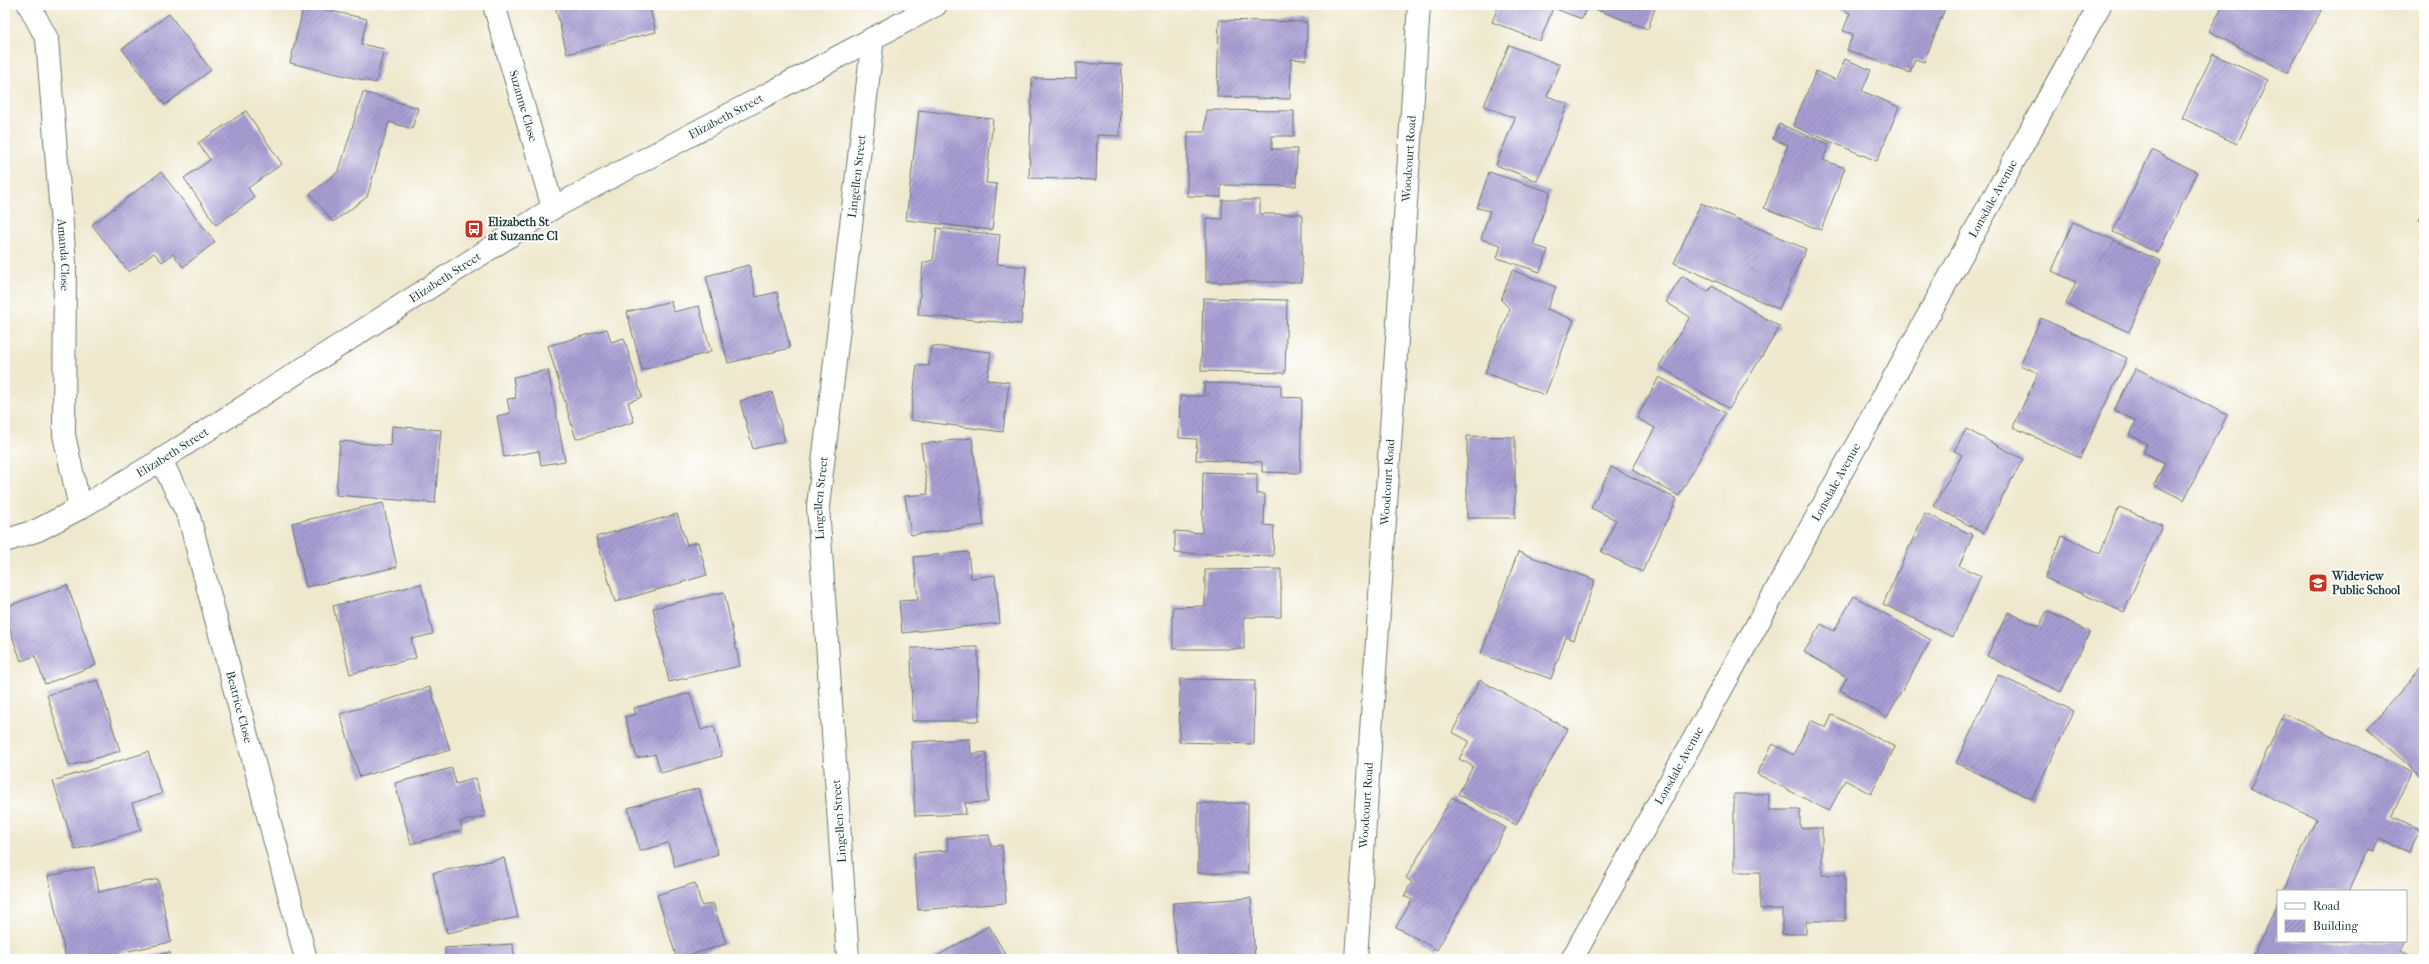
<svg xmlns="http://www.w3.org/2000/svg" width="2429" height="964" font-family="'IM FELL French Canon',serif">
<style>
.building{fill:url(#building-hatch)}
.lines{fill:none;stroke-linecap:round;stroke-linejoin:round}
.street-casing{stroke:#68796a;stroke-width:24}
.street{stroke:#fff;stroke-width:22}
.labels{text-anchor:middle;stroke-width:4;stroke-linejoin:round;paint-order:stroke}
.street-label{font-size:12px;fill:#1f3d34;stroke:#fff}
.poi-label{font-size:12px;font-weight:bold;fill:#1f3d34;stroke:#fff;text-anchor:start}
</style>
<defs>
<pattern id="building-hatch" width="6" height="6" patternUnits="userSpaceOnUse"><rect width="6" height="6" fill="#a79dd3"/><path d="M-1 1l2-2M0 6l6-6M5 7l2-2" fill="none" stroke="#8781ac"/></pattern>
</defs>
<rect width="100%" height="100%" fill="#fff"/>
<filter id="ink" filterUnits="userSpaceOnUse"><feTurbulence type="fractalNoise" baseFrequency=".025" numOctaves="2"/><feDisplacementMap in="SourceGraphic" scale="8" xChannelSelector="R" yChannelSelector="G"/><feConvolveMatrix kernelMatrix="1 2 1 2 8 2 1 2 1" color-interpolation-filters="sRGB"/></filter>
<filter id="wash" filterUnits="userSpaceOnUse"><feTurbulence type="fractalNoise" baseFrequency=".012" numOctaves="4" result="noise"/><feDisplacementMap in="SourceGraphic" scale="16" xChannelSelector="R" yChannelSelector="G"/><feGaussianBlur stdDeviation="0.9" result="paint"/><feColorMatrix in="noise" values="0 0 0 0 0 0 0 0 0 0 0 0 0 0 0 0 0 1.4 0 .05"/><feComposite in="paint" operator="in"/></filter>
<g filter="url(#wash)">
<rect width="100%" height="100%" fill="#efe8ce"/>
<g id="blocks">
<!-- building -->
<g class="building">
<polygon points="304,5 367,19 361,44 384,49 376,83 290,63"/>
<polygon points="555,5 649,5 656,32 567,54"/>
<polygon points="1499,5 1588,5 1582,19 1553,8 1540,41 1492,22"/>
<polygon points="1596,5 1656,5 1648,29 1595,9"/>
<polygon points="1843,5 1944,5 1946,6 1924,62 1915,59 1910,73 1847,50 1853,34 1843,31 1850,13 1841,9"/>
<polygon points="2223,5 2324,5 2288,73 2209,31"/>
<polygon points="169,14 211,70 165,105 122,49"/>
<polygon points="1219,20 1307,22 1306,60 1291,59 1290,99 1217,97"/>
<polygon points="1509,45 1560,65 1547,96 1568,104 1537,181 1496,165 1515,118 1484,106"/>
<polygon points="2213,54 2268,80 2237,144 2182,118"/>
<polygon points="1845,59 1871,70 1862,91 1899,107 1877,161 1793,126 1816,71 1836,80"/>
<polygon points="1076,63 1122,65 1120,136 1097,135 1096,180 1029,178 1032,78 1076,79"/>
<polygon points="363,92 418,108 412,129 389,122 367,197 333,222 310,194 339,171"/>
<polygon points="919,110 993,119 986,183 997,184 992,230 906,220"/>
<polygon points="1206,110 1294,111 1294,136 1272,136 1272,149 1297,149 1296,186 1221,185 1221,197 1187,196 1188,132 1205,132"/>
<polygon points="246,111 282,164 248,188 255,198 216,225 184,178 210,160 198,143"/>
<polygon points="1779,124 1829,144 1823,160 1845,168 1821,230 1764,208 1788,145 1773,139"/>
<polygon points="2152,150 2197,172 2158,253 2113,232"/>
<polygon points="161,172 215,242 183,267 173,254 162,262 154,253 129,272 92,225"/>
<polygon points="1489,172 1550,192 1533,245 1548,250 1540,272 1497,258 1501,245 1481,239 1490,211 1477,208"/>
<polygon points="1222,200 1260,200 1260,214 1302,214 1302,282 1206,282 1206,218 1222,219"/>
<polygon points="1701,203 1806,249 1779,309 1674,263"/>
<polygon points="2424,209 2424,222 2419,220"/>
<polygon points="2073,222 2161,261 2129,332 2066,304 2076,282 2052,271"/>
<polygon points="937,228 1000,235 997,264 1026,267 1021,324 918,315 923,263 933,260"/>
<polygon points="749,265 756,297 777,292 790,348 728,363 706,276"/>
<polygon points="1512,270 1556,287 1547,309 1574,320 1545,395 1485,373 1510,309 1501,300"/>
<polygon points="1682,276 1708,292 1712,286 1780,327 1729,409 1659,366 1690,317 1666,302"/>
<polygon points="1203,298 1287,300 1285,373 1201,371"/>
<polygon points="671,301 673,312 699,306 711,352 642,370 627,312"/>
<polygon points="2041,318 2127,358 2080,458 2013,427 2038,373 2020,365"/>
<polygon points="607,329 611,342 624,338 642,397 628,402 634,422 576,439 548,346"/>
<polygon points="931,346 991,352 987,380 1009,382 1003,432 910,420 917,365 929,366"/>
<polygon points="2136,368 2227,415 2184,500 2154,485 2165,463 2143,452 2147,444 2130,435 2136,421 2114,410"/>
<polygon points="548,370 565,461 541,465 539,451 504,457 497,416 510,413 507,399 516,398 513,377"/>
<polygon points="1659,377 1725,413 1679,496 1632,470 1655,428 1637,418"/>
<polygon points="1204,383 1281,385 1281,397 1302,398 1300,473 1262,472 1262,462 1196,460 1197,439 1179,438 1180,396 1204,396"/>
<polygon points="772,392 785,441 753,449 740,401"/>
<polygon points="392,426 441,430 435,503 336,495 340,441 391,446"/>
<polygon points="1966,429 2023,459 1983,533 1934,506 1962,455 1954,451"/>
<polygon points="1467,436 1515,437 1515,518 1467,518"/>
<polygon points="972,438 984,525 911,535 905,496 928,494 921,444"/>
<polygon points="1611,467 1677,499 1642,572 1601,552 1616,520 1591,508"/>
<polygon points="1203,472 1257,474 1257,494 1265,494 1264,525 1274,526 1273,556 1175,553 1175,531 1202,533"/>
<polygon points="383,503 397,567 306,587 292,523"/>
<polygon points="2119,507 2162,525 2124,612 2045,578 2062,536 2100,553"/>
<polygon points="1925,513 1973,535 1959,566 1981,576 1953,637 1883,604"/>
<polygon points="677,514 687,545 698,542 707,575 615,602 596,537"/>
<polygon points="968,552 971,578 995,575 1000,623 902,633 899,601 918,600 914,557"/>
<polygon points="1518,552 1595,580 1574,640 1566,637 1551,679 1481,654"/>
<polygon points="1281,569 1281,617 1244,617 1244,649 1173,649 1173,607 1205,606 1205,570"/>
<polygon points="421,584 433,634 411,639 416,658 350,674 333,606"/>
<polygon points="67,585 96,665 45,684 35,656 21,661 5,616 5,607"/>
<polygon points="724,592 740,666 669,682 653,608"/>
<polygon points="1854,596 1931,640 1887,717 1840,690 1847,677 1804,652 1821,624 1834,631"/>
<polygon points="2047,611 2090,632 2061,692 1987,656 2008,612 2039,627"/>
<polygon points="978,647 979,721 912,721 911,648"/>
<polygon points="2422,667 2424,669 2424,779 2367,729"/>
<polygon points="1998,675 2074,711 2032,799 1956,763"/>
<polygon points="1180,679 1255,680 1254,744 1179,742"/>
<polygon points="98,680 120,751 69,766 47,695"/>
<polygon points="1480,680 1568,729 1516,825 1458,794 1473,766 1459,759 1469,741 1452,732"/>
<polygon points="430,687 450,750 360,777 340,714"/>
<polygon points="690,693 701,730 714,726 722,756 661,773 655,754 637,758 625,717 636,714 634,708"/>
<polygon points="2284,714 2412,772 2392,816 2419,829 2409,852 2380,839 2374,851 2368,849 2349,891 2283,891 2316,819 2250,788"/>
<polygon points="1832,715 1895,747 1871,794 1845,780 1829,811 1757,774 1773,744 1793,755 1811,720 1826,728"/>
<polygon points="970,739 971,754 986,752 988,802 965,803 966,814 915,816 911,742"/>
<polygon points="148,752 162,794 132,803 141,830 75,850 53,781"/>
<polygon points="452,768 456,784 476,778 485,816 460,822 462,830 411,844 395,783"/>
<polygon points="699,788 718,854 675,867 668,843 640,851 628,808"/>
<polygon points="1734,794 1769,794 1769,810 1800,810 1800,828 1822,828 1822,875 1845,875 1845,921 1806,921 1806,934 1782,934 1782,909 1760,909 1760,872 1734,872"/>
<polygon points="1452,797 1506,828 1437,950 1396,927 1412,900 1404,896 1412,882 1406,878"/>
<rect x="1198" y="803" width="50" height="70"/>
<polygon points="989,835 991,846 1002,845 1006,903 918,910 914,853 948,850 947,838"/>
<polygon points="504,858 518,917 447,933 433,873"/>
<polygon points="94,867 99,892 158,879 171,942 91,959 66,959 48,876"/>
<polygon points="695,883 702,906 713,903 726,944 677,959 657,895"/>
<polygon points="1251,898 1255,959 1177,959 1173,903"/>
<polygon points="2278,902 2278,941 2405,941 2400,951 2417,959 2252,959"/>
<polygon points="989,926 1008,959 932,959"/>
<polygon points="513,944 514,959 445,959 445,948"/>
<polygon points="170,952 171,959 139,959 139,958"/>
</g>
</g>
</g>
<g filter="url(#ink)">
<use href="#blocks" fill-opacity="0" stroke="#68796a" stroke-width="1"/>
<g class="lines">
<defs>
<g id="street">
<path id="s1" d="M29 5 47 39 65 263 64 435 80 508"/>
<path id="s2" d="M494 5 553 208"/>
<path id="s3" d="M161 460 189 517 306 959"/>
<path id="s4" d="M5 541 38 530 80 508 161 460 553 208 936 5"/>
<path id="s5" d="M848 959 818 506 873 38"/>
<path id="s6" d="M1356 959 1419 5"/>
<path id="s7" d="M1572 959 2100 5"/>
</g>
</defs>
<!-- street casing -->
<use href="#street" class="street-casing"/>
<!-- street -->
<use href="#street" class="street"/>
</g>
</g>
<!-- icons -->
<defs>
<symbol id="bus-square" viewBox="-11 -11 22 22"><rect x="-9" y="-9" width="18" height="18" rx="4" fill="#c8321e" stroke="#fff"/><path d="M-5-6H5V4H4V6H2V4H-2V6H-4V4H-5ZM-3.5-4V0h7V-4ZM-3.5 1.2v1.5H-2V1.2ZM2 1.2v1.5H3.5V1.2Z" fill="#fff"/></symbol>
<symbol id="school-square" viewBox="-11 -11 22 22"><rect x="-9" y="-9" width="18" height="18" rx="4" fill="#c8321e" stroke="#fff"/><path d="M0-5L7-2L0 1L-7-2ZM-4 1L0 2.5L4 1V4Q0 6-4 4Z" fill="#fff"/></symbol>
</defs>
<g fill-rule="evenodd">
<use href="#bus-square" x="463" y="218" width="22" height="22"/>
<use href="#school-square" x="2307" y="572" width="22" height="22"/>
</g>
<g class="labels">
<!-- street labels -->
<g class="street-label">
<text dy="4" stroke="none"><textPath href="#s2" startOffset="105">Suzanne Close</textPath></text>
<text dy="4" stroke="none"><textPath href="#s4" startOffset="838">Elizabeth Street</textPath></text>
<text dy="4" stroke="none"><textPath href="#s6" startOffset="802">Woodcourt Road</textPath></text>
<text dy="4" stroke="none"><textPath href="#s5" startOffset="786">Lingellen Street</textPath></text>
<text dy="4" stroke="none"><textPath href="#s7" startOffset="869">Lonsdale Avenue</textPath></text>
<text dy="4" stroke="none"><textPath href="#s1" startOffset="255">Amanda Close</textPath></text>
<text dy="4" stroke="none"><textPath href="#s4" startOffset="514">Elizabeth Street</textPath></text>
<text dy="4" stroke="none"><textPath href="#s4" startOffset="190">Elizabeth Street</textPath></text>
<text dy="4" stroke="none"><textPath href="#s6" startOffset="478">Woodcourt Road</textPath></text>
<text dy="4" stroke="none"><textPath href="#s7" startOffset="545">Lonsdale Avenue</textPath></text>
<text dy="4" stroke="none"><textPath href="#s5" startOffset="462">Lingellen Street</textPath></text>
<text dy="4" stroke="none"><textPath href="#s3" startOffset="260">Beatrice Close</textPath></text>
<text dy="4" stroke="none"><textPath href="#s7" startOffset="221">Lonsdale Avenue</textPath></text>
<text dy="4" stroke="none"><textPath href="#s6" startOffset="154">Woodcourt Road</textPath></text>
<text transform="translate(839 821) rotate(-94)" y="4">Lingellen Street</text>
</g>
<!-- poi labels -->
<g class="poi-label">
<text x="488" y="226">Elizabeth St<tspan x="488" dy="14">at Suzanne Cl</tspan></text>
<text x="2332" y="580">Wideview<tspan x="2332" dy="14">Public School</tspan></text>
</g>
</g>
<!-- margin -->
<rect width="2429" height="964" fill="none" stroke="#fff" stroke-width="20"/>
<!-- legend -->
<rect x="2277" y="890" width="130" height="52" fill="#ffffff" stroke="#a5b1ae"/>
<rect x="2285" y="903" width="20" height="6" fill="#ffffff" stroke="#a5b1ae"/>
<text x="2313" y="910" font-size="12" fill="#1f3d34">Road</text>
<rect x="2285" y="920" width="20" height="12" fill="url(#building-hatch)" stroke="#a5b1ae"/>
<text x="2313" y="930" font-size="12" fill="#1f3d34">Building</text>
</svg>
